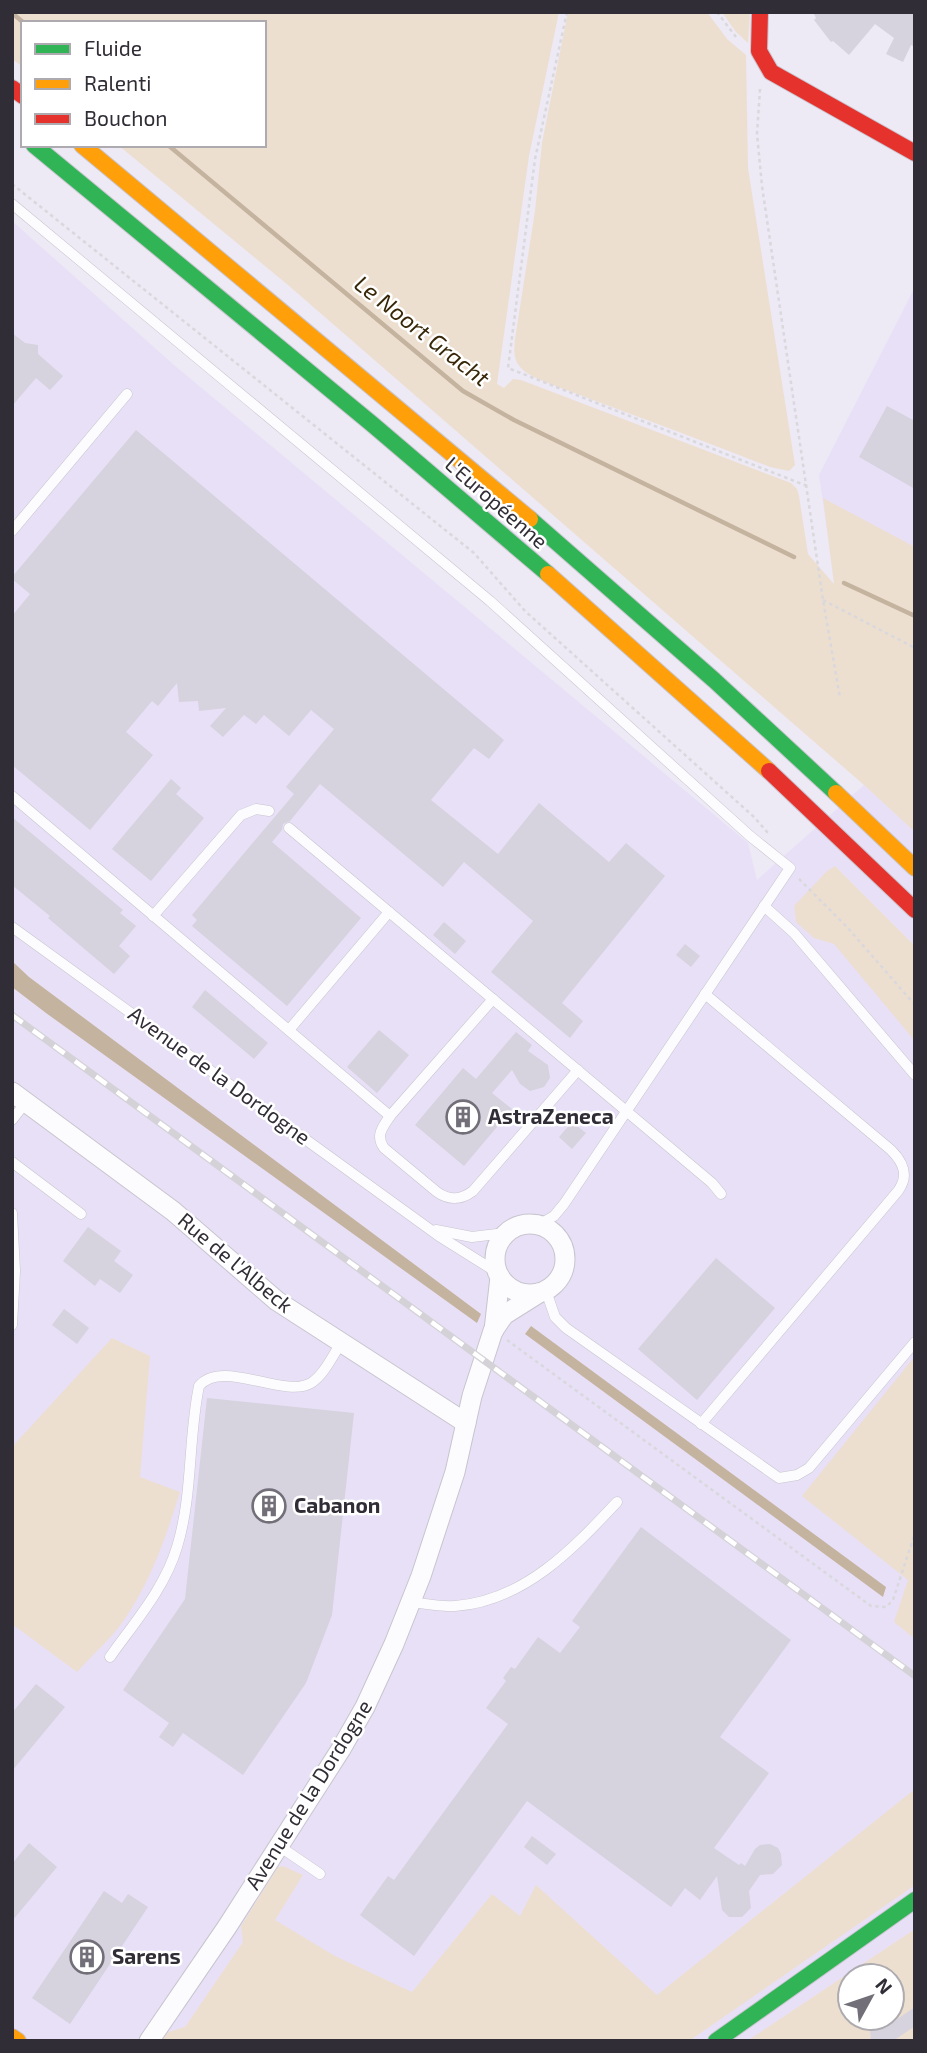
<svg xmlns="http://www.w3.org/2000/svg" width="927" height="2053" font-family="'Exo 2',sans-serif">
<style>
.built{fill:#e8e0f7;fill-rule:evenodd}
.green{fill:#eddfd0;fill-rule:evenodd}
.water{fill:#c4b39e}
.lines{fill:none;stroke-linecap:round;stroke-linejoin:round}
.stream{stroke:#c4b39e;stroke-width:4.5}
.building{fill:#d6d2de}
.lane-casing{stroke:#c8c4ce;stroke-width:11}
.street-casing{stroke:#c8c4ce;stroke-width:21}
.fast-casing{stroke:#c8c4ce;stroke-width:18}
.slow-casing{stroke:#c8c4ce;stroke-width:18}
.jam-casing{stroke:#c8c4ce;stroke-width:18}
.path{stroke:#d9d8dc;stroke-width:2.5;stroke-dasharray:3.5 3.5;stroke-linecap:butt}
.lane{stroke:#fcfcfe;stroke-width:10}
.street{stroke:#fcfcfe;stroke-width:19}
.fast{stroke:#30b455;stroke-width:16}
.slow{stroke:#ff9f0a;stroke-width:16}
.jam{stroke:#e5322d;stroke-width:16}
.rail-casing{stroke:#d4d2d6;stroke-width:7}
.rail{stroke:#fff;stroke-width:4.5;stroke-dasharray:13;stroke-linecap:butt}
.labels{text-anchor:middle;stroke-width:5;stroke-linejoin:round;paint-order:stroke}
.street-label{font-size:21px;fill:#312d36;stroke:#fff}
.poi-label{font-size:21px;font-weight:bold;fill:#312d36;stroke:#fff;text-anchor:start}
.water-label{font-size:23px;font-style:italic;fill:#372707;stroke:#fff}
</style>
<rect width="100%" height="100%" fill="#ede9f5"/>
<!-- built -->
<path class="built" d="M12 221 174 365 748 843 757 880 864 785 819 475 915 287V2041H12ZM850 1976H892V2018H850Z"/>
<!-- green -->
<g class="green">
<polygon points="12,12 559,12 529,156 497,384 504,388 513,379 521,380 791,483 797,489 799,496 808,554 834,584 823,498 915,547 915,832 864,785 288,285 118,145 264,145 264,23 23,23 23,67 12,59"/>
<path d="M568 12H707L727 39 746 55 748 168 795 465 789 471 770 467C709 443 647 420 585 397 571 391 531 379 522 369 513 361 514 350 515 339L535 211 542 143Z"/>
<polygon points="722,12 750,12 748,43 736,32"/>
<polygon points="835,866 915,946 915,1041 834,944 814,938 796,922 794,906 827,871"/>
<path d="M112 1338 150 1356 140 1477 180 1492C166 1537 151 1581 124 1620 111 1639 92 1655 77 1672L12 1624V1447Z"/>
<polygon points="915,1356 915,1639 894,1622 908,1580 802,1496"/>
<polygon points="915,1789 915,1885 689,2041 162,2041 168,2032 185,2027 243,1942 241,1926 278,1867 283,1866 303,1875 275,1920 335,1956 412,1992 492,1894 520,1916 536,1885 657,1995"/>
<path d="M915 1929V2041H747ZM850 1976H892V2018H850Z"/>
</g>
<!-- water -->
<g class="water">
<polygon points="12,961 29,977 481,1314 477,1323 46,1013 12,987"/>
<polygon points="531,1326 886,1587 883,1597 525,1334"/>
</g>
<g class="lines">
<!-- stream -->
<g class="stream">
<polyline points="12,13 24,23"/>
<polyline points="168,145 463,391 514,420 794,557"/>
<polyline points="844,583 915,616"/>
</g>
</g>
<!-- building -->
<g class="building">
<polygon points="813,12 915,12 915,47 911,45 903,62 886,54 894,38 875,24 849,55 833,41 831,42 814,20 816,18"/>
<polygon points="12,333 25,343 38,345 38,354 63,376 50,390 36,378 12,406"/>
<polygon points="887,406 915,421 915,489 859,457"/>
<polygon points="136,430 504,740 489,759 474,748 431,800 498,854 539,803 609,862 626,843 665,876 562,1003 583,1021 570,1038 491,972 533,921 464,862 443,887 320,784 290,821 283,824 282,830 272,842 361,918 287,1006 192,926 197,920 192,915 294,794 286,787 334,729 311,710 289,736 264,715 256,724 244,715 223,737 210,726 226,708 199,711 198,701 179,702 177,683 158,706 152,701 126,732 153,755 90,830 12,765 12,616 30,594 12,579 12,577"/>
<polygon points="171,779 181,788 176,794 204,818 151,881 112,849"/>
<polygon points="12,817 123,910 120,913 136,926 119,946 130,956 114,974 48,918 50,916 12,885"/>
<polygon points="444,922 466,941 455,954 433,935"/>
<polygon points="685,944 700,956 691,967 676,955"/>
<polygon points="205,990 268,1043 254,1059 192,1007"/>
<polygon points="379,1030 409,1055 377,1093 347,1067"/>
<polygon points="516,1032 532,1045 528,1051 548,1065 550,1078 544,1087 530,1091 520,1084 512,1070 492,1093 512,1109 464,1166 415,1125 463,1068 476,1079"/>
<polygon points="572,1122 586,1133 572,1149 559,1137"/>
<polygon points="88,1227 121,1251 114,1261 133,1275 120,1293 100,1279 95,1286 63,1261"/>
<polygon points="716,1258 775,1308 697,1400 638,1349"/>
<polygon points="64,1309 89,1328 77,1344 52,1325"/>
<polygon points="207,1398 354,1413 332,1615 306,1683 243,1775 183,1733 173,1747 159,1737 169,1723 123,1690 185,1599"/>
<polygon points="641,1527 791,1640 720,1737 769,1773 714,1848 739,1865 741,1863 745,1866 755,1849 760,1845 770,1844 778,1848 781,1854 782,1865 773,1874 760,1875 749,1891 751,1908 742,1917 729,1917 722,1910 717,1876 700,1900 685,1888 671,1907 527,1801 414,1956 360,1915 388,1876 394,1880 508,1724 486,1708 506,1681 503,1678 511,1667 515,1669 538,1637 560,1653 580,1627 572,1621"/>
<polygon points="36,1684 65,1707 12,1771 12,1713"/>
<polygon points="532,1836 556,1854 547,1865 524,1847"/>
<polygon points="29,1843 57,1867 12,1921 12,1864"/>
<polygon points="104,1891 122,1903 128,1894 148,1907 70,2024 32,1998"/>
<polygon points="915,2007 915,2026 893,2041 871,2041 870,2030 875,2024 883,2022 890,2024"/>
</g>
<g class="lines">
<defs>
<g id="lane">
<polyline points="12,204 490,601 750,836 790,868 564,1204 554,1216 540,1224"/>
<polyline points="12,531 127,394"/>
<polyline points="12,796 390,1116"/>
<polyline points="289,828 712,1183 721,1194"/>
<polyline points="764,906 794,933 915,1075"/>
<polyline points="153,916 241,815 256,809 269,811"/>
<polyline points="12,927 439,1236 498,1273"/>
<path d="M493 999 390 1116C383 1127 375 1135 384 1148L437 1192C450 1201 461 1200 473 1191L578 1070"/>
<polyline points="289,1030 389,912"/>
<polyline points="12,1120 26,1102"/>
<polyline points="12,1162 81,1214"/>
<polyline points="12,1213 15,1271 12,1325"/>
<polyline points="436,1230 472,1237 505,1233"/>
<polyline points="546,1291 555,1317 566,1328 779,1478 797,1475 809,1468 915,1342"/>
<path d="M701 1424 898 1191C909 1176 904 1163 891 1150L705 994"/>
<path d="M412 1602C426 1604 441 1607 455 1606 524 1601 573 1549 617 1502"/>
<path d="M110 1657C134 1623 165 1588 177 1547 193 1495 188 1439 199 1386 222 1358 284 1399 311 1383 324 1375 333 1355 341 1343"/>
<polyline points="279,1846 320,1874"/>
</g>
<g id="street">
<polyline points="12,1092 173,1211 277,1301 466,1423"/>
<circle cx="530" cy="1259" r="35"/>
<polyline points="494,1330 500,1277"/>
<polyline points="149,2041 227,1927 341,1749 365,1707 394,1644 421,1576 455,1472 472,1396 493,1331 504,1315 539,1293"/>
</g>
<g id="fast">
<polyline points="34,145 372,424 548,574"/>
<polyline points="530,519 714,680 836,793"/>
<polyline points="716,2041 915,1900"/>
</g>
<g id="slow">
<polyline points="82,145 530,519"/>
<polyline points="548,574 769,771"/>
<polyline points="836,793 915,868"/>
<polyline points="12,2037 18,2041"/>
</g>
<g id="jam">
<polyline points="760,12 759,51 771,72 915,153"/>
<polyline points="12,88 23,96"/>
<polyline points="769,771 915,910"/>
</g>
</defs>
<!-- lane casing -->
<use href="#lane" class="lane-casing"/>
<!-- street casing -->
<use href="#street" class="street-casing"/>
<!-- fast casing -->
<use href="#fast" class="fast-casing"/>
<!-- slow casing -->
<use href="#slow" class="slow-casing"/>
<!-- jam casing -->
<use href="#jam" class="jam-casing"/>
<!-- path -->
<g class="path">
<polyline points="567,12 535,159 508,368 807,486"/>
<polyline points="717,12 736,37"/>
<polyline points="760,89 757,134 762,186 823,600 840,698"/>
<polyline points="12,184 474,553 525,611 754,817 768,833"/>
<polyline points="823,600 915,648"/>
<polyline points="799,879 847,927 915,1005"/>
<polyline points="507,1340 871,1606 886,1607 893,1600 915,1533"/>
</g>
<!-- lane -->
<use href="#lane" class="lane"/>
<!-- street -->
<use href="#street" class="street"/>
<!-- fast -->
<use href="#fast" class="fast"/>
<!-- slow -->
<use href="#slow" class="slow"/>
<!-- jam -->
<use href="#jam" class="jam"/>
<defs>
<polyline id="rail" points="12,1015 915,1676"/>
</defs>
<!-- rail casing -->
<use href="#rail" class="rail-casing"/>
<!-- rail -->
<use href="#rail" class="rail"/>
</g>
<!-- icons -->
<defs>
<symbol id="building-ring" viewBox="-11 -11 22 22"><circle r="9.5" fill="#fff" stroke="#736f79" stroke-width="1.5"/><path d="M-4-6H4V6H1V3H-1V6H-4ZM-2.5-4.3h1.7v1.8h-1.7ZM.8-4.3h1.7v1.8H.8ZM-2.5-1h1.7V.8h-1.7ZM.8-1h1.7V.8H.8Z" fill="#736f79"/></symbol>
</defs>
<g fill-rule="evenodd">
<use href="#building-ring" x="444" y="1098" width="38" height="38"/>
<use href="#building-ring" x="250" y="1487" width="38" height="38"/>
<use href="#building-ring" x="68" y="1938" width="38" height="38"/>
</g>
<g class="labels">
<!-- street labels -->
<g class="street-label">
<text transform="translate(496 503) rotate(41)" y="7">L'Européenne</text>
<text transform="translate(219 1076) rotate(36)" y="7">Avenue de la Dordogne</text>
<text transform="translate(235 1263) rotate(40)" y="7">Rue de l'Albeck</text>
<text transform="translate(309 1795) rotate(-58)" y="7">Avenue de la Dordogne</text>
</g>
<!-- poi labels -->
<g class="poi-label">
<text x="488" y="1124">AstraZeneca</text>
<text x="294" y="1513">Cabanon</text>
<text x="112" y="1964">Sarens</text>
</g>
<!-- water labels -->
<g class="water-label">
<text transform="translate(422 331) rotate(38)" y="8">Le Noort Gracht</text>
</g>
</g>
<!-- border -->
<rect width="927" height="2053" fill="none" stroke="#312d36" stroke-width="28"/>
<!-- legend -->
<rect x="21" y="21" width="245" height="126" fill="#ffffff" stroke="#adabaf" stroke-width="2"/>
<rect x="35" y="44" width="35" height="10" fill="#30b455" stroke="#adabaf" stroke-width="2"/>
<text x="84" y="56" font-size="21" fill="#312d36">Fluide</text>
<rect x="35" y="79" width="35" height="10" fill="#ff9f0a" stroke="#adabaf" stroke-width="2"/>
<text x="84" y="91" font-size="21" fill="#312d36">Ralenti</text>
<rect x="35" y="114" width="35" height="10" fill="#e5322d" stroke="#adabaf" stroke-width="2"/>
<text x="84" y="126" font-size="21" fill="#312d36">Bouchon</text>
<!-- north arrow -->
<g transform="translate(871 1997) rotate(50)"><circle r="33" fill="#ffffff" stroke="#adabaf" stroke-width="2"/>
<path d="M0-5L12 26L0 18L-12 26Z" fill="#736f79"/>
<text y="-10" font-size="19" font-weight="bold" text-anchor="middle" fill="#312d36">N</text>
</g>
</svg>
